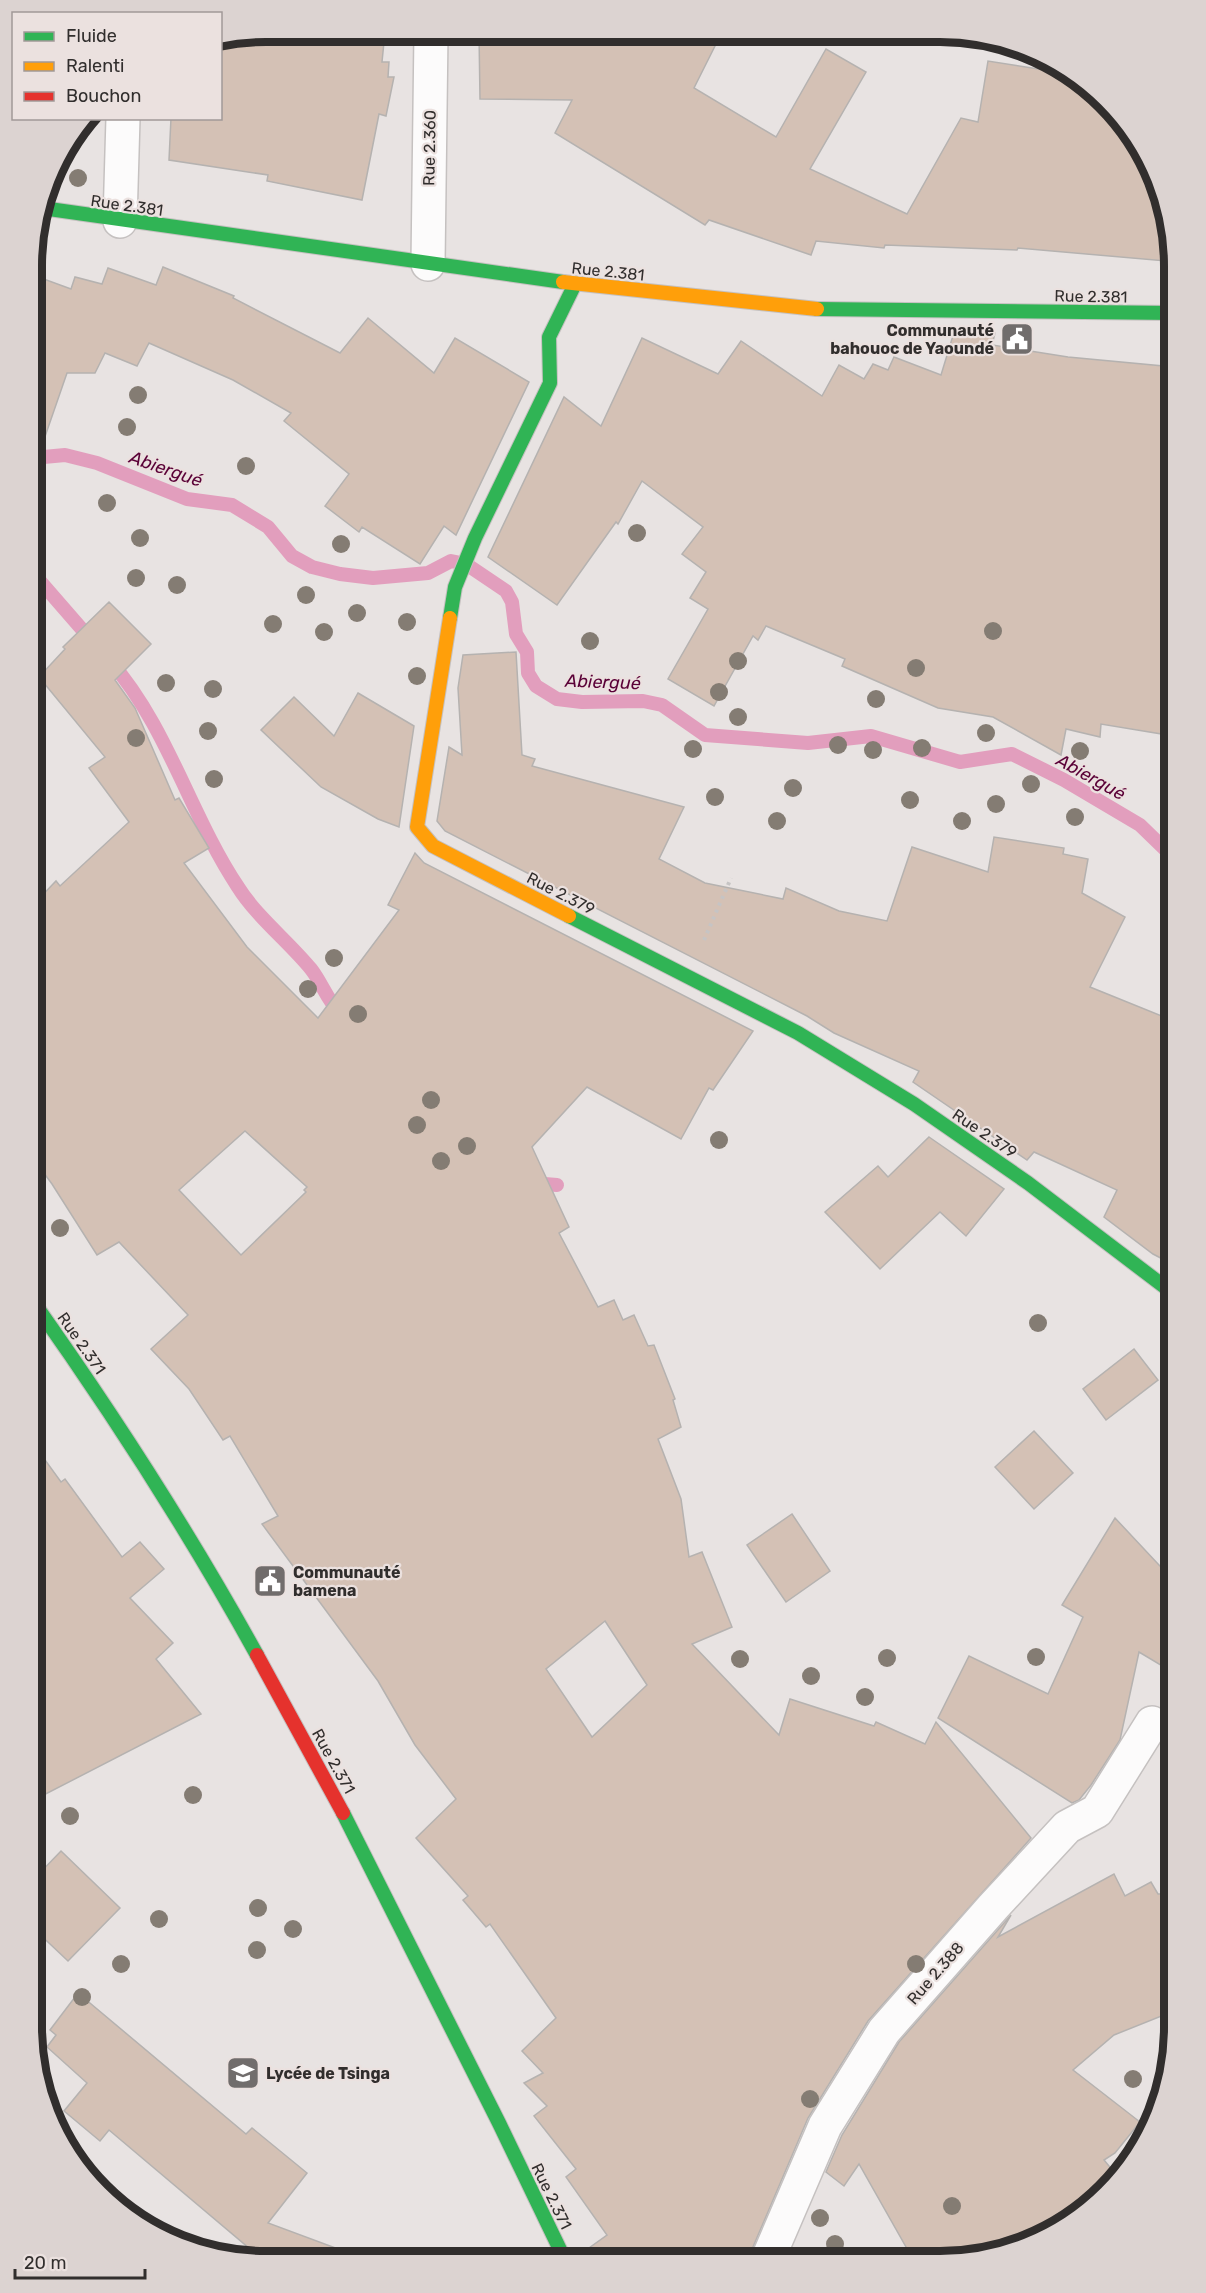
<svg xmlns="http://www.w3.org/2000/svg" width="1206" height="2293" font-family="Rubik,sans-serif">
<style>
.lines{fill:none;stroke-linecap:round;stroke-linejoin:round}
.stream{stroke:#e29ebd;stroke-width:14}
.building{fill:#d4c1b5;stroke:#b5b2b0;stroke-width:1.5;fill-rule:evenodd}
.street-casing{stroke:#c5c1c0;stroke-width:36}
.fast-casing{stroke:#c5c1c0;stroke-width:16}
.slow-casing{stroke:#c5c1c0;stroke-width:16}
.jam-casing{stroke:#c5c1c0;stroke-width:16}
.path{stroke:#c6c4c4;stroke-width:4;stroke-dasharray:3 4.5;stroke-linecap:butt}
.street{stroke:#fcfbfb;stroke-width:33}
.fast{stroke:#30b455;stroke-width:14}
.slow{stroke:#ff9f0a;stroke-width:14}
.jam{stroke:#e5322d;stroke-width:14}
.tree{fill:#847c73}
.labels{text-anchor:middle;stroke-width:4.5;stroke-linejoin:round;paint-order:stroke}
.street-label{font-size:16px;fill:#312e2d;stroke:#ebe1df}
.poi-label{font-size:16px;font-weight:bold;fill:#312e2d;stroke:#ebe1df;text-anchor:start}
.water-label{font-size:18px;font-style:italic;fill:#5a0137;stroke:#ebe1df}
.rim{fill:none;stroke:#312e2d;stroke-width:8}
</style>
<rect width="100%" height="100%" fill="#e8e3e2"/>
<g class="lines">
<!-- stream -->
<g class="stream">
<polyline points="33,458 65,455 97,463 187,499 232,505 268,527 292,556 312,567 340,574 373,578 428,573 451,561 466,564 506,591 512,602 516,634 527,652 528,673 536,686 557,699 582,702 643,701 662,705 705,735 808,743 871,736 960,762 1012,754 1064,780 1140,825 1174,858"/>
<polyline points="33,573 93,642"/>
<path d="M110 661C168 727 190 815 238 887 256 916 289 942 311 969 322 983 328 1002 341 1014"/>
<polyline points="532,1183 557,1185"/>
</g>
</g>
<!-- building -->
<g class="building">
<polygon points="266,32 385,32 382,62 389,62 388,77 394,77 386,116 379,114 362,200 267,181 268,175 169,160 171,118 220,118 220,41"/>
<polygon points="479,33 721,34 694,88 776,137 826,49 866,72 810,169 907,214 961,118 978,122 988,61 1071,74 1094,90 1135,136 1162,191 1172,251 1166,251 1166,261 1018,248 1017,250 885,245 884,248 816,241 811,255 709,220 705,225 555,133 572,100 480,99"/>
<polygon points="163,267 234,296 233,298 340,353 368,318 434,373 455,338 529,382 456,535 444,526 420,564 362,527 359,532 325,506 349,474 284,421 291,413 233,380 149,343 137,366 105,353 95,373 67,373 39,454 33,453 33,275 71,289 75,277 102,284 108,268 156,285"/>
<polygon points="955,329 980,330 995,333 992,345 1068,357 1174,367 1174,736 1101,724 1100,737 1066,729 1061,755 993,717 938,708 842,666 845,659 766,626 758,640 753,636 714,706 668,679 708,609 690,598 706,572 682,554 703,527 642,481 618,524 616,522 557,605 488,557 564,397 601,426 642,338 718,374 741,341 822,396 839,365 864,379 873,364 888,370 894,357 941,375"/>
<path d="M109 602 151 644 115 680 135 708 175 800 179 798 209 848 184 863 247 947 318 1018 399 910 388 905 415 853 424 863 753 1031 713 1090 709 1088 681 1139 587 1087 532 1147 569 1227 559 1233 598 1307 614 1300 623 1320 634 1315 648 1346 654 1345 675 1399 673 1400 681 1427 658 1439 681 1499 689 1557 702 1552 732 1627 692 1644 779 1735 790 1699 874 1726 876 1722 925 1744 936 1722 1031 1838 868 2021 808 2118 750 2254 749 2261 584 2260 582 2253 607 2235 566 2177 576 2169 534 2116 547 2106 524 2083 543 2073 522 2051 556 2018 490 1924 486 1927 463 1900 468 1896 416 1838 456 1799 415 1745 378 1681 262 1524 278 1516 230 1436 223 1440 189 1389 151 1349 188 1315 119 1242 97 1255 52 1184 32 1157 33 905 56 881 60 886 129 822 89 768 105 757 39 677 65 649 63 647ZM245 1131 307 1187 304 1190 306 1192 241 1255 179 1190ZM605 1621 647 1685 592 1737 546 1669Z"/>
<polygon points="516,652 522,755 535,759 532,766 684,807 659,859 705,883 783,899 786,888 839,911 887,921 912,847 988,872 994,837 1064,848 1063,854 1088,859 1082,893 1125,917 1090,987 1174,1021 1174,1265 1153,1254 1104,1217 1117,1190 1034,1152 1027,1160 913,1082 919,1071 834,1033 807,1016 445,831 437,821 449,747 462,755 458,688 463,655"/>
<polygon points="358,693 414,726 399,827 378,819 321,787 261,730 294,697 334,736"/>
<polygon points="929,1137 1004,1189 966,1236 940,1212 880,1269 825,1212 878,1166 888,1177"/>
<polygon points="1134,1349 1158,1380 1106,1420 1083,1389"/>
<polygon points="1034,1431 1073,1473 1034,1509 995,1467"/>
<polygon points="32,1442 61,1482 65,1479 122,1557 140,1542 164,1569 130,1598 173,1643 156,1659 201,1714 32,1801"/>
<polygon points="792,1514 830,1571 786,1602 747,1545"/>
<polygon points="1115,1518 1174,1581 1174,1673 1139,1652 1120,1740 1091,1785 1079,1800 1072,1803 938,1718 969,1656 1048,1694 1083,1617 1062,1605"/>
<polygon points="61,1851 120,1908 68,1961 32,1927 32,1881"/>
<polygon points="1114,1874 1125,1896 1151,1882 1158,1894 1174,1894 1174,2011 1114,2035 1073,2070 1140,2122 1115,2153 1104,2160 1118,2177 1070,2222 1015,2249 940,2262 914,2261 859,2164 844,2186 826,2172 842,2135 899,2042 1011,1915 998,1937"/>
<polygon points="78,1993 246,2134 252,2128 307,2173 268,2223 357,2256 356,2260 263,2260 109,2130 100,2141 64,2111 87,2083 47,2047 56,2035 50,2030"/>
</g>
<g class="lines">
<defs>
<g id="street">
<polyline points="120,221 123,118"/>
<polyline points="428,264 431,33"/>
<polyline points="767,2261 825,2126 884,2031 993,1907 1067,1827 1097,1811 1152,1723"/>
</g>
<g id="fast">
<polyline points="42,208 563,282"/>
<polyline points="817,309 1174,313"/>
<polyline points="450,618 455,587 475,538 550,383 549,337 575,284"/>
<polyline points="569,916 798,1033 914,1104 1028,1183 1174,1294"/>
<path d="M32 1300C113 1414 189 1532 257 1655"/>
<polyline points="343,1813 499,2123 565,2260"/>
</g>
<g id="slow">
<polyline points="563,282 817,309"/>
<polyline points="450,618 417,827 433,846 569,916"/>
</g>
<polyline id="jam" points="257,1655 343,1813"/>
</defs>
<!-- street casing -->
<use href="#street" class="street-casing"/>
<!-- fast casing -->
<use href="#fast" class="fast-casing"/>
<!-- slow casing -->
<use href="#slow" class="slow-casing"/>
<!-- jam casing -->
<use href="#jam" class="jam-casing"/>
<!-- path -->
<polyline class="path" points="704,940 731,878"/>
<!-- street -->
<use href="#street" class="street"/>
<!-- fast -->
<use href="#fast" class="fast"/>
<!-- slow -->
<use href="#slow" class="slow"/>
<!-- jam -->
<use href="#jam" class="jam"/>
</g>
<!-- trees -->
<g class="tree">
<circle cx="78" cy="178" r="9"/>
<circle cx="138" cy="395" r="9"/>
<circle cx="127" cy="427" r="9"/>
<circle cx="246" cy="466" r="9"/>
<circle cx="107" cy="503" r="9"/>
<circle cx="637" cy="533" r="9"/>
<circle cx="140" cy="538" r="9"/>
<circle cx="341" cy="544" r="9"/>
<circle cx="136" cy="578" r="9"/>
<circle cx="177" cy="585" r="9"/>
<circle cx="306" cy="595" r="9"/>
<circle cx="357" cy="613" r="9"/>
<circle cx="407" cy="622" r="9"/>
<circle cx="273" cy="624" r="9"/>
<circle cx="993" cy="631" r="9"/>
<circle cx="324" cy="632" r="9"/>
<circle cx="590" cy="641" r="9"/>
<circle cx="738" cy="661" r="9"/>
<circle cx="916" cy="668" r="9"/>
<circle cx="417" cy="676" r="9"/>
<circle cx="166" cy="683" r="9"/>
<circle cx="213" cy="689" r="9"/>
<circle cx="719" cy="692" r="9"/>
<circle cx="876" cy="699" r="9"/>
<circle cx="738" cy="717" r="9"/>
<circle cx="208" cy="731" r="9"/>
<circle cx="986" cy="733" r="9"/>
<circle cx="136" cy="738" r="9"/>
<circle cx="838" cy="745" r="9"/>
<circle cx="922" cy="748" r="9"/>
<circle cx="693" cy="749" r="9"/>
<circle cx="873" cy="750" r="9"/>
<circle cx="1080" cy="751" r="9"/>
<circle cx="214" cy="779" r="9"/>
<circle cx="1031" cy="784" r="9"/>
<circle cx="793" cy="788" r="9"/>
<circle cx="715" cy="797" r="9"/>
<circle cx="910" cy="800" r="9"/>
<circle cx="996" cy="804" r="9"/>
<circle cx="1075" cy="817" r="9"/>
<circle cx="777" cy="821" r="9"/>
<circle cx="962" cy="821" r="9"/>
<circle cx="334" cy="958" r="9"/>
<circle cx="308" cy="989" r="9"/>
<circle cx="358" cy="1014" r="9"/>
<circle cx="431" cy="1100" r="9"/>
<circle cx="417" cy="1125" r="9"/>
<circle cx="719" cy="1140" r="9"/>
<circle cx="467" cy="1146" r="9"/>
<circle cx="441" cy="1161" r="9"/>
<circle cx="60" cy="1228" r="9"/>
<circle cx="1038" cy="1323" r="9"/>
<circle cx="1036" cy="1657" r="9"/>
<circle cx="887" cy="1658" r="9"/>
<circle cx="740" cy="1659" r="9"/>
<circle cx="811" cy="1676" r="9"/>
<circle cx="865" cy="1697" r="9"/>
<circle cx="193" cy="1795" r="9"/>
<circle cx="70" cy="1816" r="9"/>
<circle cx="258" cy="1908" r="9"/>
<circle cx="159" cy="1919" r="9"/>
<circle cx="293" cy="1929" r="9"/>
<circle cx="257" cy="1950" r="9"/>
<circle cx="121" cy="1964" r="9"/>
<circle cx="916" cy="1964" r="9"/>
<circle cx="82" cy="1997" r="9"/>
<circle cx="1133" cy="2079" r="9"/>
<circle cx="810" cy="2099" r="9"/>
<circle cx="952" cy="2206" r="9"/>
<circle cx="820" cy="2218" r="9"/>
<circle cx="835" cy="2244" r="9"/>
</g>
<!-- icons -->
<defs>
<symbol id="civic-square" viewBox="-11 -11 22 22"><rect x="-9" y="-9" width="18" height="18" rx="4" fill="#716d6c" stroke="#ebe1df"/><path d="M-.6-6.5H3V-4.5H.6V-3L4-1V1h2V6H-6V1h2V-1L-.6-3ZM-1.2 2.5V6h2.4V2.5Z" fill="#fff"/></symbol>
<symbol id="school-square" viewBox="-11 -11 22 22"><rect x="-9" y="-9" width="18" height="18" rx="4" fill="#716d6c" stroke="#ebe1df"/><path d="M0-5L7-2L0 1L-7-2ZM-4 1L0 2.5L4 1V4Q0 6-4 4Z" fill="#fff"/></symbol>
</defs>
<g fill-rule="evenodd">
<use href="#civic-square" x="998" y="320" width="38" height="38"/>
<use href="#civic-square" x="251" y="1562" width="38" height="38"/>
<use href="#school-square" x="224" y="2054" width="38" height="38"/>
</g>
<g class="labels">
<!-- street labels -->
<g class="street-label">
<text transform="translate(429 148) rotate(-89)" y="6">Rue 2.360</text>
<text transform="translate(127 205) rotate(8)" y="6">Rue 2.381</text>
<text transform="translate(608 271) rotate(6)" y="6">Rue 2.381</text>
<text transform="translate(1091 296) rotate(1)" y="6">Rue 2.381</text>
<text transform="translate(561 893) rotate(27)" y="6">Rue 2.379</text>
<text transform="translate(985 1133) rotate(34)" y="6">Rue 2.379</text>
<text transform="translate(82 1343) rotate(55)" y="6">Rue 2.371</text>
<text transform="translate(334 1761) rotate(61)" y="6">Rue 2.371</text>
<text transform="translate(935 1973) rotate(-49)" y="6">Rue 2.388</text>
<text transform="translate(552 2196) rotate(64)" y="6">Rue 2.371</text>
</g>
<!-- poi labels -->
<g class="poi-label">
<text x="994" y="336" text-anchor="end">Communauté<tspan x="994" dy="18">bahouoc de Yaoundé</tspan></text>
<text x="293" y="1578">Communauté<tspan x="293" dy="18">bamena</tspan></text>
<text x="266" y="2079">Lycée de Tsinga</text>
</g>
<!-- water labels -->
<g class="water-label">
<text transform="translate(166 469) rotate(19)" y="6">Abiergué</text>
<text transform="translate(603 682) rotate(2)" y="6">Abiergué</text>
<text transform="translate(1091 777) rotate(29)" y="6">Abiergué</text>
</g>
</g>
<!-- crop -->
<path d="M0 0H1206V2293H0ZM266 42H940A224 224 0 0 1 1164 266V2027A224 224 0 0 1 940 2251H266A224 224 0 0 1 42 2027V266A224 224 0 0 1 266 42Z" fill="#dcd3d1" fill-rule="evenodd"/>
<path class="rim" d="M266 42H940A224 224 0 0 1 1164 266V2027A224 224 0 0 1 940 2251H266A224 224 0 0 1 42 2027V266A224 224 0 0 1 266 42Z"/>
<!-- legend -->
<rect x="12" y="12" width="210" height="108" fill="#ebe1df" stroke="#a19998" stroke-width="1.5"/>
<rect x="24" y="32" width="30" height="9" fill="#30b455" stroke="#a19998" stroke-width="1.5"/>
<text x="66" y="42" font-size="18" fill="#312e2d">Fluide</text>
<rect x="24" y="62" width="30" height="9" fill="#ff9f0a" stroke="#a19998" stroke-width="1.5"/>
<text x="66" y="72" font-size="18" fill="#312e2d">Ralenti</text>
<rect x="24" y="92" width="30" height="9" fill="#e5322d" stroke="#a19998" stroke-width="1.5"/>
<text x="66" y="102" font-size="18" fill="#312e2d">Bouchon</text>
<!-- scale -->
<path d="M15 2269v9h130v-9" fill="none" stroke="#312e2d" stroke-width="3"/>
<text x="24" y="2269" font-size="18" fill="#312e2d" stroke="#ebe1df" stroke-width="4.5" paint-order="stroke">20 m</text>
</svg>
